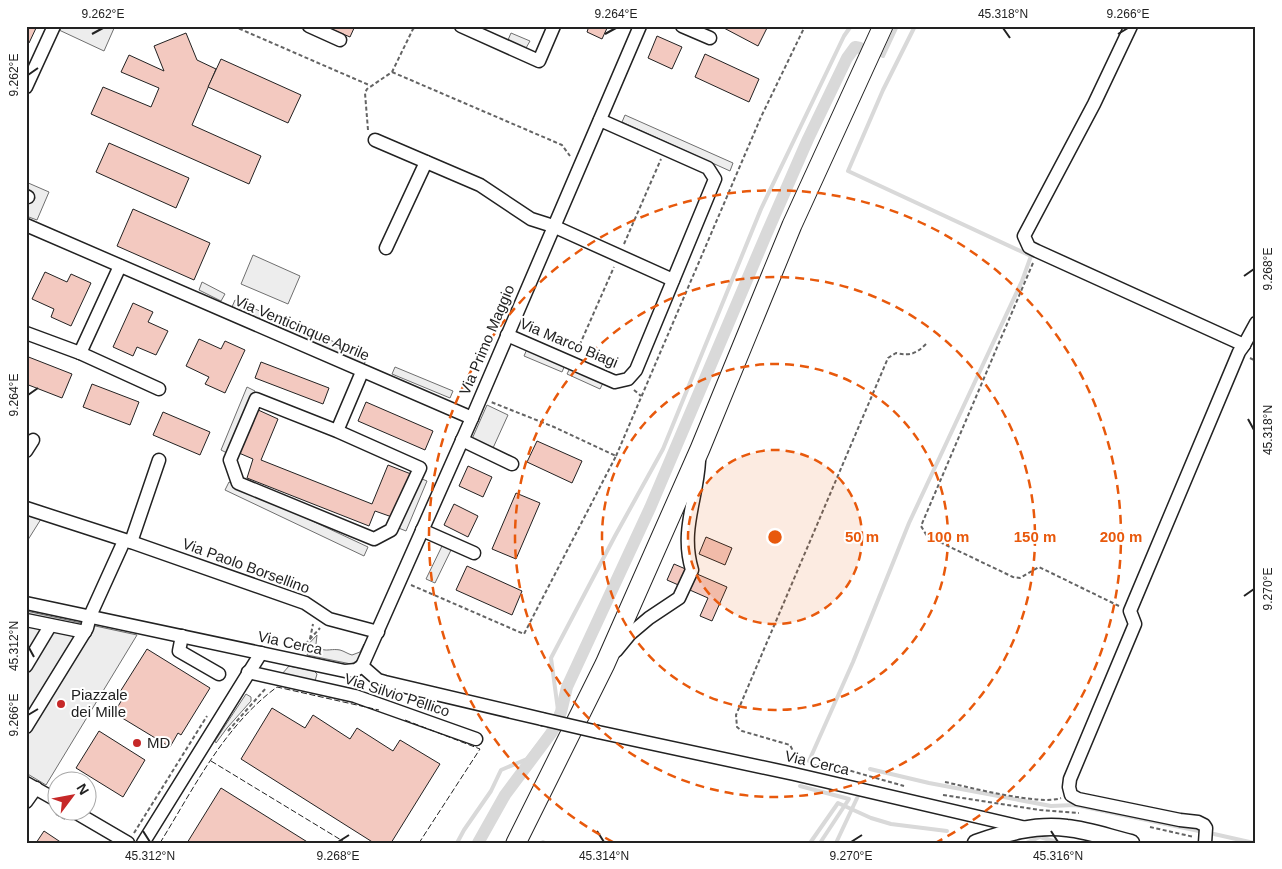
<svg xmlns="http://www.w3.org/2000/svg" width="1282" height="869" font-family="Arial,sans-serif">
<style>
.green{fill:#eee;stroke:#6f6f6f}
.parking{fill:#ededed;stroke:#6f6f6f}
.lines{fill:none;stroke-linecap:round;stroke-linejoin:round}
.stream{stroke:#d9d9d9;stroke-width:4}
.canal{stroke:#d9d9d9;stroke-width:12}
.building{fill:#f3c9c0;stroke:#222}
.minor-casing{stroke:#222;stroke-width:15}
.major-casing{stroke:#222;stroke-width:19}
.highway-casing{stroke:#222;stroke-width:21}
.path{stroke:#646464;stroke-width:2;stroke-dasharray:4 2.5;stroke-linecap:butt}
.minor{stroke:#fff;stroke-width:12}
.major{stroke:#fff;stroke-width:16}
.highway{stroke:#fff;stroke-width:19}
.minor-bridge-casing{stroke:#222;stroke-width:15;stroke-linecap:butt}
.minor-bridge{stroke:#fff;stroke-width:12}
.fence{stroke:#222;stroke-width:1;stroke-dasharray:6 2.5;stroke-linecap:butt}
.ticks{fill:none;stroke:#222;stroke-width:2}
.ring{fill:none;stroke:#e8590c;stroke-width:2.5;stroke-dasharray:9 6}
.poi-dot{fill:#c62828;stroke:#fff;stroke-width:2}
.labels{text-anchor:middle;stroke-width:4;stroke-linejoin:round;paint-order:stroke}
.street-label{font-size:15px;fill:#222;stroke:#fff}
.poi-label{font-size:15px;fill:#222;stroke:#fff;text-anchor:start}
.centre{fill:#e8590c;stroke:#fff;stroke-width:2.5}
.ring-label{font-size:15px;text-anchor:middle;font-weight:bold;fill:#e8590c;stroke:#fff;stroke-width:4;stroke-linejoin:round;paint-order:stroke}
.neatline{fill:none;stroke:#222;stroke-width:2}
.ticks-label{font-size:12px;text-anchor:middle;fill:#222}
</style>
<rect width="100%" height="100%" fill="#fff"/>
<!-- green -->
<g class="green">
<polygon points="26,514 41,519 26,543"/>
<path d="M317 635 316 644C323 654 329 648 340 650 344 651 348 654 352 655L360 652 364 644C364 652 359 661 351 664L307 655 308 652 302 651Z"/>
<polygon points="289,666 314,671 317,674 315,681 282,674"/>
<polygon points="246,694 251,697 251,701 227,728 216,743 215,741"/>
</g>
<!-- parking -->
<g class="parking">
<polygon points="61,26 115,26 104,51 59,30"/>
<polygon points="511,33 530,41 526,48 508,40"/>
<polygon points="625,115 733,163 730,171 622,122"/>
<polygon points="26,182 49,192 37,220 26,216"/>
<polygon points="253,255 300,276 288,304 241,284"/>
<polygon points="202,282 225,294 221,301 199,290"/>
<polygon points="235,300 262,312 259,319 232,307"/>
<polygon points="281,319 367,356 364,365 278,328"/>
<polygon points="527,349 565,365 562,372 524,356"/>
<polygon points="395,367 453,391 450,398 392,374"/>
<polygon points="570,368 603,383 600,389 567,374"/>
<polygon points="247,387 255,391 229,454 221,450"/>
<polygon points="487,405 508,415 493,448 472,439"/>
<polygon points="417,477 427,481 406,531 396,527"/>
<polygon points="229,482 368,547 364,556 225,490"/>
<polygon points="443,544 452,548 435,583 426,579"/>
<polygon points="26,611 137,635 46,785 26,773"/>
</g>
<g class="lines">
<!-- stream -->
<g class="stream">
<polyline points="879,54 883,56 897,26"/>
<polyline points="809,761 853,662 909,523 1022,281 1031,256 848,171 883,90 915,26"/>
<polyline points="870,769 929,783 1051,806 1075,805 1199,831"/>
<polyline points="800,786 849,799 820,843"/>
<polyline points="1214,834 1254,843"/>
<polyline points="543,842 543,843"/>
<polyline points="457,843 464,830 491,791 501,770 527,759 547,733 558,710 551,658 615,536 663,449 761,209 844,36 851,26"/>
<polyline points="810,843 838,803 871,818 891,824 947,831"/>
<polyline points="836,843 858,796"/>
<polyline points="1026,843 1040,837 1060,843"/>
</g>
<!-- canal -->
<polyline class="canal" points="478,843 505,795 552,732 561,712 567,687 650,508 766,235 808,139 847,58 855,47 860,48"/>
</g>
<!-- building -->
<g class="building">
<polygon points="26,26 37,26 29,43 26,42"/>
<polygon points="324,26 355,26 350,37"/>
<polygon points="589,26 608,26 602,39 587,32"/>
<polygon points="722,26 768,26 758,46 722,27"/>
<polygon points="186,33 197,60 216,69 192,125 261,156 249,184 91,114 103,87 151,107 159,88 121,72 129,55 164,71 154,46"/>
<polygon points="657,36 682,47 672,69 648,58"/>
<polygon points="705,54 759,79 749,102 695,77"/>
<polygon points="221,59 301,95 288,123 208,87"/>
<polygon points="109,143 189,178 176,208 96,172"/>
<polygon points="133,209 210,243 194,280 117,246"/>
<polygon points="45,272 67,282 71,274 91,283 71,326 51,317 54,309 32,299"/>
<polygon points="133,303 153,312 148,322 168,331 156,355 137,347 133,356 113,347"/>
<polygon points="199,339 221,349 225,341 245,350 225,393 205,384 209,377 186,366"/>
<polygon points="26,356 72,374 62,398 26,384"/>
<polygon points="261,362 329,388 323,404 255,378"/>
<polygon points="92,384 139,402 130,425 83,407"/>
<polygon points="366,402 433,431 425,450 358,421"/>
<polygon points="256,409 278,419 261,460 372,504 388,465 411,474 392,517 375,511 369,526 247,478 253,459 239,453"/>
<polygon points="163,412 210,432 200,455 153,435"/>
<polygon points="537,441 582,461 572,483 527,462"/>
<polygon points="468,466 492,477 483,497 459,486"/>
<polygon points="516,493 540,503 516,559 492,549"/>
<polygon points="454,504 478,516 468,537 444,525"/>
<polygon points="706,537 732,548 725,565 699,554"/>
<polygon points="674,564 727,587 712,621 700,616 708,598 667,580"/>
<polygon points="467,566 522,591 512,615 456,590"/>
<polygon points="147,649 210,688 181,735 178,733 170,747 114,713 123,698 118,695"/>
<polygon points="272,708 305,728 313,715 350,739 357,728 393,751 400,740 440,764 391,843 374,843 241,759"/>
<polygon points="99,731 145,760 123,797 76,768"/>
<polygon points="221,788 309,843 187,843"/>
<polygon points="44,831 62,843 36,843"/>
</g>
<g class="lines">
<defs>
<g id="minor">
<polyline points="309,26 340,40"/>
<polyline points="461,26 539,61 554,26"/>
<polyline points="682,26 710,38"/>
<polyline points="1131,26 1094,104 1024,236 1029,247 1037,251 1244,345 1239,352 1130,611 1135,624 1070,779 1069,787 1071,795 1078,799 1180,820 1198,822 1204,825 1206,828 1205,843"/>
<polyline points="26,87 54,26"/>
<polyline points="375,140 480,185 531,219 553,226 673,280"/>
<polyline points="26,196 28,197"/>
<polyline points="26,225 472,418"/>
<polyline points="386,248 426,162"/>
<polyline points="26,333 80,353 159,389"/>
<polyline points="507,335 615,382 628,379 636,370 715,179 708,168 600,120"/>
<polyline points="1244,345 1256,323"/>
<polyline points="80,353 120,266"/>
<polyline points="337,431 256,399 230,460 238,483 374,539 391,530 420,468 337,431 362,372"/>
<polyline points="462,440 512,464"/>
<polyline points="26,451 33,440"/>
<polyline points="26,508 131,542 305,603 329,619 378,632"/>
<polyline points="422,530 474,553"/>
<polyline points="131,542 159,460"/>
<polyline points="26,603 345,671 356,670 362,666"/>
<polyline points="26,620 85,632"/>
<polyline points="182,636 179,651 219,674"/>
<path d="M616 651 630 634 649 618 679 598 692 570C680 530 697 500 699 461"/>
<polyline points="26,666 50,626"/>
<polyline points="362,666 472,418 640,26"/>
<polyline points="362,666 378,680 385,682 542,719"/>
<polyline points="248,672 355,696 476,739"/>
<polyline points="26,727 87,628 90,616 124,541"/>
<polyline points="598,732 794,774 1026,828"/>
<polyline points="26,783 58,801"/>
<polyline points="26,802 36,788"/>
<polyline points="75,812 128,843"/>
<polyline points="143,843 261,653"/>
</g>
<path id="major" d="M976 843C1005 833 1035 824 1067 828 1088 830 1110 838 1131 843"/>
<polyline id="highway" points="516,843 605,664 700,449 792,225 883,26"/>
</defs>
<!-- minor casing -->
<use href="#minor" class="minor-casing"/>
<!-- major casing -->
<use href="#major" class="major-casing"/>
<!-- highway casing -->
<use href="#highway" class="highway-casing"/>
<!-- path -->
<g class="path">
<polyline points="233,26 369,85"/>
<polyline points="392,72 562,145 570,156"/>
<polyline points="368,130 365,93 367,89 392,72 413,29 417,26"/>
<polyline points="624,244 661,159"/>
<polyline points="1033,263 921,526 927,536 1013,577 1020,578 1039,567 1119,606"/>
<polyline points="577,351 614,267"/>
<polyline points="1250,358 1256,361"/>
<polyline points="634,390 641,396"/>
<polyline points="616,456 761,117 805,26"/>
<polyline points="411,585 524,634 616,456 554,427 491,402"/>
<polyline points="310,639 313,624"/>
<polyline points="301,649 320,628"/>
<polyline points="228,731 266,688"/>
<path d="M795 762V755L790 745 742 731 737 727 736 715 888 358 896 353C910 356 916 354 926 344"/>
<polyline points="813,766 823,763 904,786"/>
<path d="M945 782C968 787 1042 806 1061 798"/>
<polyline points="943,795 1040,810 1079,813"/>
<polyline points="56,814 65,819"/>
<polyline points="1150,827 1194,837"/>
<polyline points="134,833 207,716"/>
</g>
<!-- minor -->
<use href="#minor" class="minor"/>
<!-- major -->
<use href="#major" class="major"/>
<!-- highway -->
<use href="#highway" class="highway"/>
<defs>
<polyline id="minor-bridge" points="542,719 598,732"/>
</defs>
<!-- minor-bridge casing -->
<use href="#minor-bridge" class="minor-bridge-casing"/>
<!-- minor-bridge -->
<use href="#minor-bridge" class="minor-bridge"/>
<!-- fence -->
<g class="fence">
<polyline points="405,720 480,749 419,843"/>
<polyline points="211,761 346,843"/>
<path d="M160 843C194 788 224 726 277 687L379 710"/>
</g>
</g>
<!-- ticks -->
<path class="ticks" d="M1003 28 1010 38M92 34 103 28M605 34 616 28M1118 34 1128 28M28 75 38 68M1244 276 1254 269M28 395 38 388M1248 419 1254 430M1244 596 1254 589M28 646 34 657M28 715 38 709M143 831 150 842M597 831 604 842M1051 831 1058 842M338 842 349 835M851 842 862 835"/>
<!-- distance rings -->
<circle cx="775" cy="537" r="87" fill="#e8590c" fill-opacity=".12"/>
<g class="ring">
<circle cx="775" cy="537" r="87"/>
<circle cx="775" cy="537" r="173"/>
<circle cx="775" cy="537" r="260"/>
<path d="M613 842A346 346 0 1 1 937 842"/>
</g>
<!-- markers -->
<g class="poi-dot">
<circle cx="61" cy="704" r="5"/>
<circle cx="137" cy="743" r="5"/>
</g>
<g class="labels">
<!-- street labels -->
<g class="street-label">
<text transform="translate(302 328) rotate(23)" y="5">Via Venticinque Aprile</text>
<text transform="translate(487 340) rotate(-67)" y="5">Via Primo Maggio</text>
<text transform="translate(569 343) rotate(23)" y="5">Via Marco Biagi</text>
<text transform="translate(246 566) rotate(20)" y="5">Via Paolo Borsellino</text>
<text transform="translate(290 643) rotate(12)" y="5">Via Cerca</text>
<text transform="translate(397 695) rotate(18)" y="5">Via Silvio Pellico</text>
<text transform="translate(817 763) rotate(13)" y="5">Via Cerca</text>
</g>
<!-- poi labels -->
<g class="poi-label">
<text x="71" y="700">Piazzale<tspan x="71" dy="17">dei Mille</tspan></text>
<text x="147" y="748">MD</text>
</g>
</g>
<circle cx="775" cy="537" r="8" class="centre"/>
<g class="ring-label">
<text x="862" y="542">50 m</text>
<text x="948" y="542">100 m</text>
<text x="1035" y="542">150 m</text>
<text x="1121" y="542">200 m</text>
</g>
<!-- border -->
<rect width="1282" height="869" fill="none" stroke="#ffffff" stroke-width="55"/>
<!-- north arrow -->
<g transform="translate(72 796) rotate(58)"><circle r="24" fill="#ffffff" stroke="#a7a7a7"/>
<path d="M0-4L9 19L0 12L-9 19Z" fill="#c62828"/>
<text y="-8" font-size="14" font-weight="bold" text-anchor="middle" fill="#222222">N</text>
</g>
<rect x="28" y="28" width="1226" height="814" class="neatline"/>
<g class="ticks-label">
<text x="103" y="18">9.262°E</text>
<text x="616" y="18">9.264°E</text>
<text x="1003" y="18">45.318°N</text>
<text x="1128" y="18">9.266°E</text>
<text transform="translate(14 75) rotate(-90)" y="4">9.262°E</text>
<text transform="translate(1268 269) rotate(-90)" y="4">9.268°E</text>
<text transform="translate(14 395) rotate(-90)" y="4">9.264°E</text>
<text transform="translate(1268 430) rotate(-90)" y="4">45.318°N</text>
<text transform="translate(1268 589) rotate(-90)" y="4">9.270°E</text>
<text transform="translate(14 646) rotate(-90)" y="4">45.312°N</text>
<text transform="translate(14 715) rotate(-90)" y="4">9.266°E</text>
<text x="150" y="860">45.312°N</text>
<text x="338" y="860">9.268°E</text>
<text x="604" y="860">45.314°N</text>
<text x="851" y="860">9.270°E</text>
<text x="1058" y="860">45.316°N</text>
</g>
</svg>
